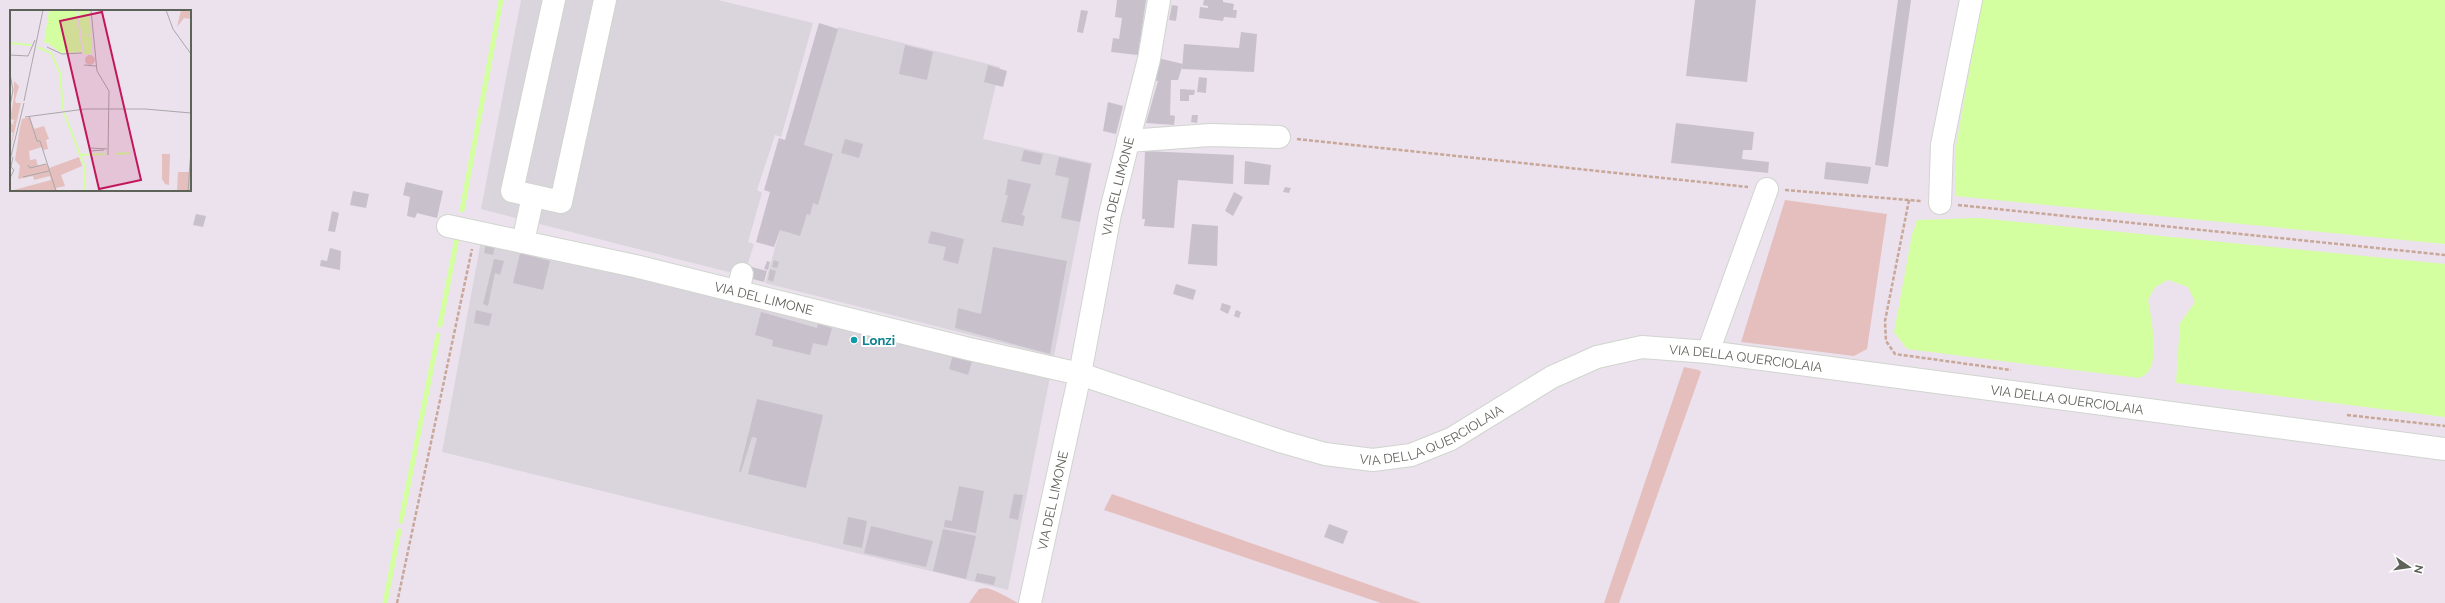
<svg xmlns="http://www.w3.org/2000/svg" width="2445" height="603" font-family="Raleway,sans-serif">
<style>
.industrial{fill:#dad5dc}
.green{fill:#e5bfbe}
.water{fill:#d4ffa0}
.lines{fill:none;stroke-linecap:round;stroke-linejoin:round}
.stream{stroke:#d4ffa0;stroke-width:5}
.building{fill:#c8c0cb}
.minor-casing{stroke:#d0d5ce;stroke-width:24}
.path{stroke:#c8a798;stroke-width:2.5;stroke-dasharray:4 2;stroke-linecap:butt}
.minor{stroke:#fff;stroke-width:22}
.culture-dot{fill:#0f9aa8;stroke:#fff;stroke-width:1.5}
.labels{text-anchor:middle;stroke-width:4;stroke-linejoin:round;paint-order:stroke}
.street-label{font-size:13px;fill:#5e635a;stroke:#fff}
.culture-label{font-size:13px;font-weight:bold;fill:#0d838f;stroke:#fff;text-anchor:start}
.inset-river{fill:none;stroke:#d4ffa0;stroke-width:2}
.inset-road{fill:none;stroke:#aaa7a9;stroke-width:1}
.view{fill:#c2185b;fill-opacity:0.15;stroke:#c2185b;stroke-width:2}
.inset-edge{fill:none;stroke:#5e635a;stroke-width:2}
</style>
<rect width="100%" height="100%" fill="#ebe2ed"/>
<!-- industrial -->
<g class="industrial">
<polygon points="521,0 718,0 813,23 781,137 775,135 757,190 762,193 748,242 754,244 744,276 481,209"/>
<polygon points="838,27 1000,67 983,139 1092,163 1054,356 765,283"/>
<polygon points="485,238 1050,377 1008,590 442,452 481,241"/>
</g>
<!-- green -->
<g class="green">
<polygon points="1785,200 1887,214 1867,349 1854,356 1741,342"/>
<polygon points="1684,367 1699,370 1701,372 1619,603 1604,603"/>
<polygon points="1112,494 1421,603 1381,603 1104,510"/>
<path d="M986 588C998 591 1007 597 1018 603H969L979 589Z"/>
</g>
<!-- water -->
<g class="water">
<polygon points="1982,0 2445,0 2445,244 1956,196 1955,152"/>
<path d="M1979 218 2445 264V417L2176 383 2180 323 2195 302 2188 287 2168 280 2155 287 2148 300C2151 316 2160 361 2147 373 2145 375 2141 377 2139 378L1907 349 1894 332 1912 235 1917 220Z"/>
</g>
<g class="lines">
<!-- stream -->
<g class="stream">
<polyline points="462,210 501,0"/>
<polyline points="440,325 457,238"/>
<polyline points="401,521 438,335"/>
<polyline points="385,603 399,531"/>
</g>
</g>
<!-- building -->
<g class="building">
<polygon points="1117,0 1146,0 1138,55 1111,52 1113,38 1119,39 1122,18 1115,17"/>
<polygon points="1204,0 1223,0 1223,2 1234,4 1233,10 1237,10 1236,18 1224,17 1223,21 1199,18 1200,7 1208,8 1208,6 1203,5"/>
<polygon points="1695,0 1756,0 1747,82 1686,76"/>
<polygon points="1898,0 1911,0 1888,167 1875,165"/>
<polygon points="1172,5 1178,6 1176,21 1169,20"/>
<polygon points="1081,10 1088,11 1083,33 1077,32"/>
<polygon points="819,23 838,29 804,145 833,154 818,205 813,203 810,215 807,214 800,236 780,230 774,247 756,242 770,192 764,190 779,138 785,140"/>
<polygon points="1241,32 1257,34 1254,72 1182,69 1184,44 1239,48"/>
<polygon points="905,45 933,52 927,80 899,74"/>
<polygon points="1158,58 1183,64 1178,80 1171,80 1170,115 1175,116 1174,125 1146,123 1158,81 1153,80"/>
<polygon points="988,65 1007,71 1003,87 984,82"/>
<polygon points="1199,77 1207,78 1206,93 1197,92"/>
<polygon points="1180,89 1195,90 1194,95 1189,95 1189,101 1180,101"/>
<polygon points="1108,102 1123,106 1116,134 1103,131"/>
<polygon points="1192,115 1198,115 1197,123 1191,122"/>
<polygon points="1676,123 1754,132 1752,150 1743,150 1742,159 1769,162 1768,173 1671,163"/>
<polygon points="845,139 863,144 859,158 841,153"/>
<polygon points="1024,150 1043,154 1040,165 1021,161"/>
<polygon points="1145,151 1234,155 1233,184 1178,180 1174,228 1144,226 1145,219 1142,219"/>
<polygon points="1059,157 1091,164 1080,222 1061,218 1069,178 1055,175"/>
<polygon points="1245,161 1271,165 1269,185 1244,184"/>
<polygon points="1826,162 1871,167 1868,184 1824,179"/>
<polygon points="1008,179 1031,184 1022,215 1025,216 1023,226 1001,222 1008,195 1005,195"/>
<polygon points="406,182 443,191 437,218 417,213 415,218 407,216 410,197 403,195"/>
<polygon points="1285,187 1291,188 1289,193 1283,192"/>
<polygon points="353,191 369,194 366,208 350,205"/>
<polygon points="1234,192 1243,197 1233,216 1225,211"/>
<polygon points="332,211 339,213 335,232 328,231"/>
<polygon points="196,214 206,216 203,227 193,225"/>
<polygon points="1192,224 1218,226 1217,266 1188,264"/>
<polygon points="931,231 964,239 958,264 943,260 946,247 928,243"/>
<polygon points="486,243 495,246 493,255 484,253"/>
<polygon points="993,247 1067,261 1050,354 955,328 958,308 981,314"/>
<polygon points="330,248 341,251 340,270 320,266 321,260 327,261"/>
<polygon points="520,253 550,261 543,290 513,283"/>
<polygon points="494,259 504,261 500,275 495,273 488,306 483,304"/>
<polygon points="774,260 779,262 777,268 772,267"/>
<polygon points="767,261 770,262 768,270 764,269"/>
<polygon points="752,267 767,271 764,282 749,278"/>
<polygon points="770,269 776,271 773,282 768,280"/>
<polygon points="1176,284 1196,290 1193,300 1173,294"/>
<polygon points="1222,303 1231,306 1228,314 1220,310"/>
<polygon points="476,310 492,314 489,326 474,323"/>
<polygon points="1236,310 1241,312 1239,318 1234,316"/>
<polygon points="761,312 817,328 818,324 832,328 827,346 813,343 810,355 772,346 773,340 755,335"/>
<polygon points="851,335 859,337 857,345 849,343"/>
<polygon points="953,355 972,361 968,375 949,369"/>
<polygon points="757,399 823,415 806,488 748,474 757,438 752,437 741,472 739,472"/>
<polygon points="959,486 984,491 976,533 944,527 945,520 952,521"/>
<polygon points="1014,494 1023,495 1018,520 1009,518"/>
<polygon points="848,517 867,521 862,548 843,544"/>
<polygon points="1329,524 1348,531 1343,544 1324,537"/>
<polygon points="871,526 933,541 926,567 864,553"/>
<polygon points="943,529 976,536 966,579 933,571"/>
<polygon points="977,573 996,577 994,585 975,581"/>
</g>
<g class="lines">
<defs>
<g id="minor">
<polyline points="554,0 512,191 561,202 605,0"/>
<polyline points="1128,141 1210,135 1279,137"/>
<polyline points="1940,203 1942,145 1971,0"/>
<path id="s1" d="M448 226 635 266 969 349 1080 374 1283 442 1325 454 1373 460 1411 455 1451 439 1552 377 1597 357 1642 347 1708 352 2445 449"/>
<polyline points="523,242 533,196"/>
<polyline points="738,292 742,274"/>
<polyline points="1708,352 1767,189"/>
<path id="s2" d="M1030 603 1080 374 1110 214 1149 59 1159 0"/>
</g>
</defs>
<!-- minor casing -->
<use href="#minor" class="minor-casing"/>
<!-- path -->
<g class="path">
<polyline points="1297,139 1748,187"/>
<polyline points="1785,190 1921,201"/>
<polyline points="1909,200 1885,321 1886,341 1895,354 2011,370"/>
<polyline points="1958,205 2445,255"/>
<polyline points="2347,415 2445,426"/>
<polyline points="397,603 472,249"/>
</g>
<!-- minor -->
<use href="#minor" class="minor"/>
</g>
<!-- markers -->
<circle class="culture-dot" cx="854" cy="340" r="4"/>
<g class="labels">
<!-- street labels -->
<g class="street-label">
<text dy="5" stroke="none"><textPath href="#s2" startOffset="426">VIA DEL LIMONE</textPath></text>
<text dy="5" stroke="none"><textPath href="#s1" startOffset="324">VIA DEL LIMONE</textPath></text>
<text dy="5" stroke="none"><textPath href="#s1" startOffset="1355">VIA DELLA QUERCIOLAIA</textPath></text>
<text dy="5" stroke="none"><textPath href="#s1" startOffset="1679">VIA DELLA QUERCIOLAIA</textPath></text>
<text dy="5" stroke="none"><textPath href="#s1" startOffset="1019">VIA DELLA QUERCIOLAIA</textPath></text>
<text dy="5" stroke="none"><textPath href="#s2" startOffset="105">VIA DEL LIMONE</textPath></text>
</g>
<!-- culture labels -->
<g class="culture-label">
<text x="862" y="345">Lonzi</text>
</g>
</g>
<!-- overview -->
<g transform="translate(10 10)">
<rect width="181" height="181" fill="#ebe2ed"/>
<path d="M171 0H181V9L174 8 167 17ZM75 50a5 5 0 1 1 10 0a5 5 0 1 1-10 0ZM4 71 9 76 5 90 6 93H11L0 141 3 122 0 123V112L4 115 3 112 5 110 0 109 4 87ZM20 107 24 119 34 116 39 129 36 130 38 139 33 140 32 137 19 141 20 150 26 149 28 156 37 154 39 158 69 147 72 156 51 165 55 176 46 178 47 181H0L41 170 40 166 24 170 23 166 8 169 10 156 5 150 10 117 12 109ZM152 144H160L159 175 155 174 152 169ZM181 144V181H167L168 162H179Z" fill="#e5bfbe"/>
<path d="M39 0H66L72 42 51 43 38 33H34ZM68 0H79L81 24 74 26H81L82 44H74Z" fill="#d4ffa0"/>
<path class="inset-river" d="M0 33 21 35M27 37 41 43 50 63 53 100M54 103 74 155 75 181M105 144 119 143M71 145 96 144"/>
<path class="inset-road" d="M81 0 87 61 99 81 98 145M156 0 163 19 181 44M37 37 52 44 72 43M0 45 18 46 25 30M74 55 86 56M0 64 3 80 0 96M14 91 33 0M19 106 27 131H30L46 181M15 107 75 99H135L181 103M181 114V139M94 140 80 141V138L97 139M0 150 14 93M18 155 20 158 36 154M0 161 3 147M13 167 39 161M0 168 4 160 1 157M178 181 181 140"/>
<path class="view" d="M92 2 131 170 89 179 50 11Z"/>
<rect width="181" height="181" class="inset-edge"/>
</g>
<!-- north arrow -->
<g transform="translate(2409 567) rotate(103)" stroke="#ffffff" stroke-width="3" paint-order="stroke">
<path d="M0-3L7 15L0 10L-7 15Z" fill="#5e635a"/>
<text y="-6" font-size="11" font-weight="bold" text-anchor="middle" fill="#5e635a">N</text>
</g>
</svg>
